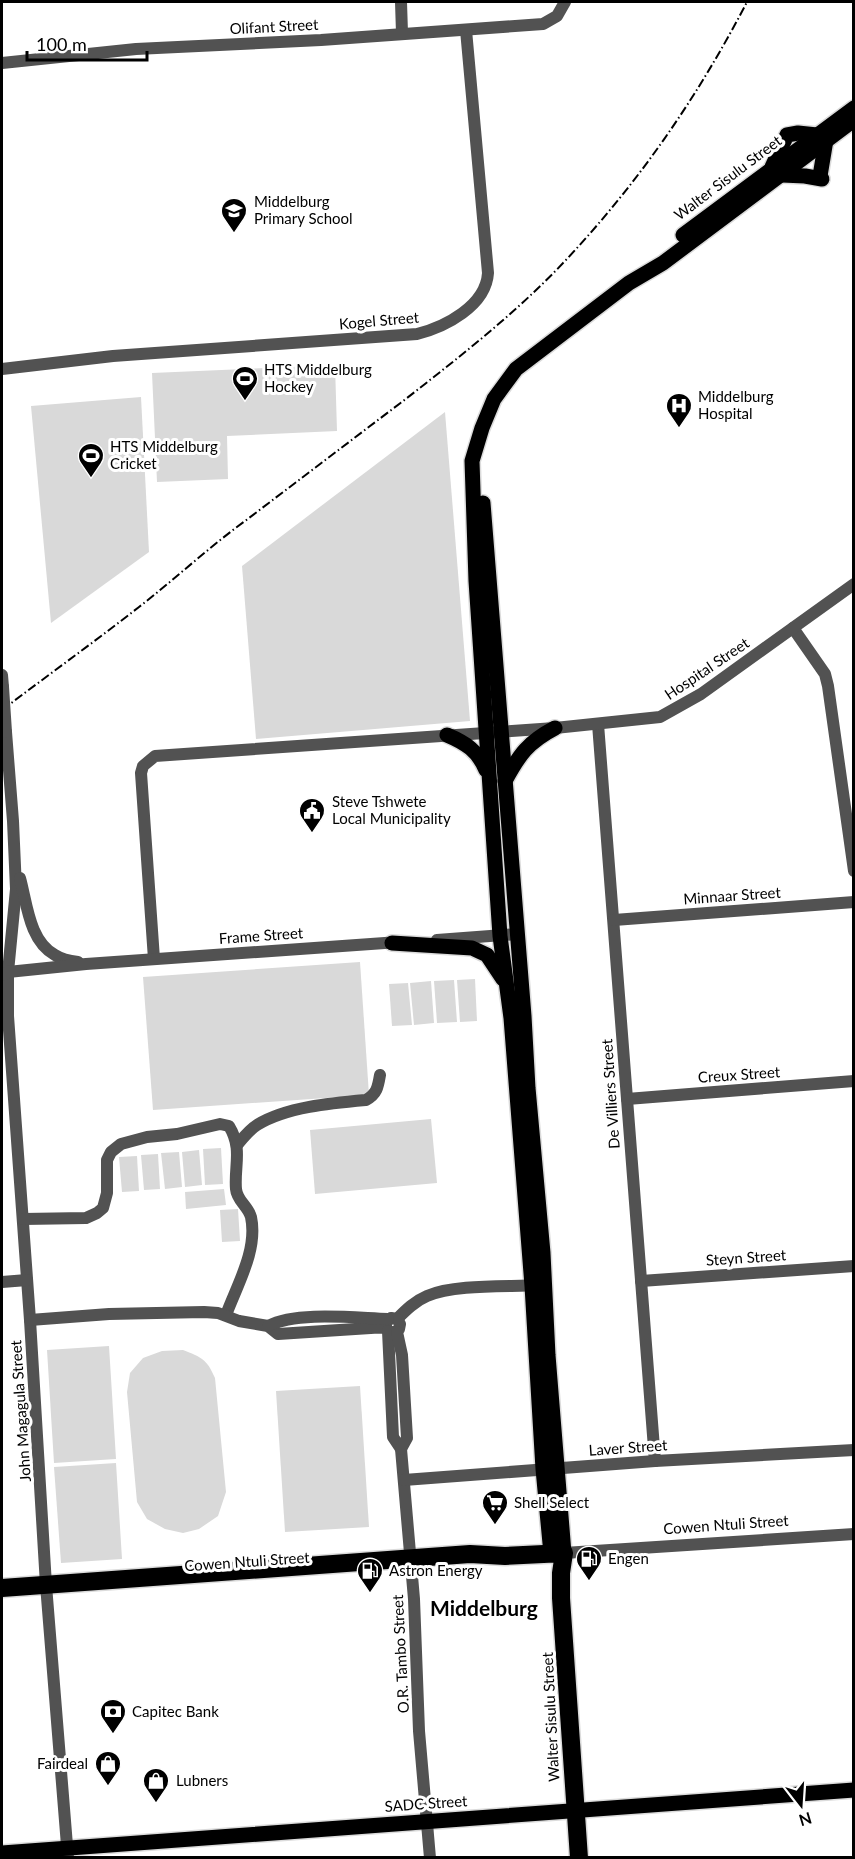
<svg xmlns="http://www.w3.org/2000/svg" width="855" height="1859" font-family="Lato,sans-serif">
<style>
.green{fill:#d9d9d9}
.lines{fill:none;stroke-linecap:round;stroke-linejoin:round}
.major-casing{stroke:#dbdbdb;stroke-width:18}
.highway-casing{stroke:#dbdbdb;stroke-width:21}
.minor{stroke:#525252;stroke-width:12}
.major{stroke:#000;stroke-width:15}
.highway{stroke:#000;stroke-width:18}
.rail{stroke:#000;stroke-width:2;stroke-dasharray:9 3 1.5 3;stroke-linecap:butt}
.minor-bridge{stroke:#525252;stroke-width:12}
.labels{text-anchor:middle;stroke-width:6;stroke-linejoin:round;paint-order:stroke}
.street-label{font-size:15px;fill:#000;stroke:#fff}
.poi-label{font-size:15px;fill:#000;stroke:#fff;text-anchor:start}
.district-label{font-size:21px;font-weight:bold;fill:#000;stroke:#fff}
</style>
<rect width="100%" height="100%" fill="#fff"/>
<!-- green -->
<g class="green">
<polygon points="335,365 337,431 227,436 228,479 157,482 152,373"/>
<polygon points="141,397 149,552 51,623 31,406"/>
<polygon points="445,412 470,721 256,739 242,566"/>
<polygon points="360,962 369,1095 153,1110 143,977"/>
<polygon points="475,979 477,1021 460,1022 457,980"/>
<polygon points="454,980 457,1022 437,1023 434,981"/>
<polygon points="431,981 434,1023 414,1025 410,983"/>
<polygon points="408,983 412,1025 392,1026 389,984"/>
<polygon points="431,1119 437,1183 315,1194 310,1130"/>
<polygon points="221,1148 223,1184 205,1185 203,1149"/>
<polygon points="199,1150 202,1185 185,1187 182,1152"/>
<polygon points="179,1152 182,1187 165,1189 161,1153"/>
<polygon points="158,1154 160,1189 144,1190 141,1155"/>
<polygon points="137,1156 139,1191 122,1192 119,1157"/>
<polygon points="224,1189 226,1205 186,1209 185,1192"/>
<polygon points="238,1209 240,1241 222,1242 220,1210"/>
<polygon points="109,1346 116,1459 54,1463 47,1350"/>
<path d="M183 1350C201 1357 207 1359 215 1378L226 1492 218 1516 199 1529 183 1533 165 1529 147 1519 137 1502 127 1392 130 1373 143 1358 162 1351Z"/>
<polygon points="360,1386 369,1527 285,1532 276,1391"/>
<polygon points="116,1463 122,1559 61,1563 54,1467"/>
</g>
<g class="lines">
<defs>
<g id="major">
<polyline points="772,167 787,135 798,133 817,135"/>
<polyline points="782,175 805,176 822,179"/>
<polyline points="820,176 826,140"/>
<polyline points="683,235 854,108"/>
<polyline points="483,503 524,1016 528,1088 543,1253 548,1355 564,1553"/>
<path d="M447 735C466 743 478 751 486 770"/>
<path d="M505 781C519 755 528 742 555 728"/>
<polyline points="392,943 472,948 487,955 503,979"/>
<polyline points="551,1554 543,1469 532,1286 511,1018 500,936 476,581 472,461 482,428 494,399 516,369 629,283 663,263 854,120"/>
<polyline points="2,1853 854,1790"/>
</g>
<polyline id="highway" points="2,1588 470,1554 505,1556 564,1553 561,1573 561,1598 579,1858"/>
</defs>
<!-- major casing -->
<use href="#major" class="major-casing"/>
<!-- highway casing -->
<use href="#highway" class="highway-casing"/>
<!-- minor -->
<g class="minor">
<polyline points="401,2 402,33"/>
<polyline points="2,63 136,49 321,40 543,24 557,16 565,2"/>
<path d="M2 369 113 356 417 334C445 327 486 306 488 273L466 30"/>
<polyline points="793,628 825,674 828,686 854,871"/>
<polyline points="2,675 3,687"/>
<polyline points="598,724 655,1461"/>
<polyline points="6,732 13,821 16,889 8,972 8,1016 30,1320 46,1585 68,1858"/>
<path d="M20 878C27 903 29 941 55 955 61 959 70 961 78 962"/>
<polyline points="614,920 854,902"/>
<polyline points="437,940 517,934"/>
<polyline points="154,959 141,773 143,766 155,756 555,728 660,717 701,694 854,584"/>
<polyline points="2,975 8,972 86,964 399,942"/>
<polyline points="627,1099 854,1081"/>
<path d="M237 1145C243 1138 249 1130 257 1125 286 1107 332 1103 366 1100 377 1094 378 1087 380 1075"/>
<path d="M23 1219 86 1218 97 1213 103 1208 107 1193V1160L111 1152 121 1144 147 1137 177 1134 220 1124 229 1126C243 1149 234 1166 236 1189 237 1201 248 1206 251 1217 258 1250 237 1285 226 1315"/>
<polyline points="641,1281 854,1266"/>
<polyline points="2,1282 27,1280"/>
<path d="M397 1319C406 1310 415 1301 427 1296 455 1284 508 1287 539 1285"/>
<polyline points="30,1320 109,1314 204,1312 218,1313 239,1321 268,1326 278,1334 386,1327 388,1331 395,1333 399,1329 400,1324 397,1319 391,1318 386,1322 386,1327"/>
<path d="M268 1326C297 1311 355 1318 388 1319"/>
<polyline points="388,1331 393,1437 401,1449 414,1599 419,1731 430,1858"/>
<polyline points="397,1332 402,1355 407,1438 401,1449"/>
<polyline points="404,1480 655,1461 854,1450"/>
<polyline points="564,1553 854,1534"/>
</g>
<!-- major -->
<use href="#major" class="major"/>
<!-- highway -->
<use href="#highway" class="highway"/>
<!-- rail -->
<path class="rail" d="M2 710C47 676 94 642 139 607 175 579 208 548 245 521 299 480 353 439 407 398 462 355 517 312 565 261 639 182 697 98 747 2"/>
<!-- minor-bridge -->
<polyline class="minor-bridge" points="3,687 6,732"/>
</g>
<!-- icons -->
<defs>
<symbol id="school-pin" viewBox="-11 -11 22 30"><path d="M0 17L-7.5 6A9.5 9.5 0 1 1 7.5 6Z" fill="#000" stroke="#fff"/><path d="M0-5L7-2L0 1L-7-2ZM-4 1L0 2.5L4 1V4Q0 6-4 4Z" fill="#fff"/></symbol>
<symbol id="stadium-pin" viewBox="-11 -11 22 30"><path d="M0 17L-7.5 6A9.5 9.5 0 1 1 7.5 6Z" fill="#000" stroke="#fff"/><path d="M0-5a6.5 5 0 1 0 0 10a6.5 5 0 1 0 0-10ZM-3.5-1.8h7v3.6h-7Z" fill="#fff"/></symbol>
<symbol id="hospital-pin" viewBox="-11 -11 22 30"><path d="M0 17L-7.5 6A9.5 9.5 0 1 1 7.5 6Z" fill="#000" stroke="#fff"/><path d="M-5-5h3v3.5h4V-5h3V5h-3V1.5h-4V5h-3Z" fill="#fff"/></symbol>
<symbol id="civic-pin" viewBox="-11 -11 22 30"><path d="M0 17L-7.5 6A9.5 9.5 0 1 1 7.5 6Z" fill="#000" stroke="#fff"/><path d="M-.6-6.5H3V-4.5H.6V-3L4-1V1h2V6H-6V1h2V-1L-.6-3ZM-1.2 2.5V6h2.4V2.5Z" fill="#fff"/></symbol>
<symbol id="supermarket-pin" viewBox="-11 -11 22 30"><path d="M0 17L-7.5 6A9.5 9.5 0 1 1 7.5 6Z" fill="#000" stroke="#fff"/><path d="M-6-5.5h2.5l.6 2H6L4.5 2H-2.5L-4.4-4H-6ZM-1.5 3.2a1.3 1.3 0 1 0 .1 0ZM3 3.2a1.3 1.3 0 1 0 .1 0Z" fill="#fff"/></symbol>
<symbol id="fuel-pin" viewBox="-11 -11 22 30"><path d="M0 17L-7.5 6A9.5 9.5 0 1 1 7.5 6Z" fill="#000" stroke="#fff"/><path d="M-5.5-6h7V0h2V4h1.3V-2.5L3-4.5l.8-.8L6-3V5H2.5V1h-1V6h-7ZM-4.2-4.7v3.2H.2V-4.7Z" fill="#fff"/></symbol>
<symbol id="bank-pin" viewBox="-11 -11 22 30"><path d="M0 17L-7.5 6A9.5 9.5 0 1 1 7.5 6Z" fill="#000" stroke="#fff"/><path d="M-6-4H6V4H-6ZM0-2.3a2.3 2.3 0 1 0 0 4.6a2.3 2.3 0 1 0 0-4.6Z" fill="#fff"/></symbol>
<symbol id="shop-pin" viewBox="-11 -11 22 30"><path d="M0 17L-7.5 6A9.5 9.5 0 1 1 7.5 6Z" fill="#000" stroke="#fff"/><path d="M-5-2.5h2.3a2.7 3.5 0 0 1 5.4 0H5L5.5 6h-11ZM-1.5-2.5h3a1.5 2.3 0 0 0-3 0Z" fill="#fff"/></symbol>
</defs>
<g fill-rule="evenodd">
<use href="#school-pin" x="219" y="196" width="30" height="40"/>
<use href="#stadium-pin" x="230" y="364" width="30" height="40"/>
<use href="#hospital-pin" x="664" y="391" width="30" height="40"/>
<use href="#stadium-pin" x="76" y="441" width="30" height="40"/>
<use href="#civic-pin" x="297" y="796" width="30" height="40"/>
<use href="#supermarket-pin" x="480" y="1488" width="30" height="40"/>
<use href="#fuel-pin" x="574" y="1544" width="30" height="40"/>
<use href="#fuel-pin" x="355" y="1556" width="30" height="40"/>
<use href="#bank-pin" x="98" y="1697" width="30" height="40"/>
<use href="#shop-pin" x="93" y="1749" width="30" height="40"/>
<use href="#shop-pin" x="141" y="1766" width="30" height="40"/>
</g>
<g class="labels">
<!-- street labels -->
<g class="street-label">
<text transform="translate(274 27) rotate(-3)" y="5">Olifant Street</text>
<text transform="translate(728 178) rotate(-37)" y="5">Walter Sisulu Street</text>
<text transform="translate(379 321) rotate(-5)" y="5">Kogel Street</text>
<text transform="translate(707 669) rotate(-34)" y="5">Hospital Street</text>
<text transform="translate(732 896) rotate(-4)" y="5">Minnaar Street</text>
<text transform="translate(261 936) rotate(-4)" y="5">Frame Street</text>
<text transform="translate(739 1075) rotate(-4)" y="5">Creux Street</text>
<text transform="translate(611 1094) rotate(-94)" y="5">De Villiers Street</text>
<text transform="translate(746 1258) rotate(-4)" y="5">Steyn Street</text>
<text transform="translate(21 1411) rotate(-94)" y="5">John Magagula Street</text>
<text transform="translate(628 1448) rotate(-4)" y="5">Laver Street</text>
<text transform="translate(726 1525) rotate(-4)" y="5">Cowen Ntuli Street</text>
<text transform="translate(247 1562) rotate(-4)" y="5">Cowen Ntuli Street</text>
<text transform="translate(401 1654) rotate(-93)" y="5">O.R. Tambo Street</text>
<text transform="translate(551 1717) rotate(-93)" y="5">Walter Sisulu Street</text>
<text transform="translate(426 1804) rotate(-4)" y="5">SADC Street</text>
</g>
<!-- poi labels -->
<g class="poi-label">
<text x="254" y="207">Middelburg<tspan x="254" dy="17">Primary School</tspan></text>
<text x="264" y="375">HTS Middelburg<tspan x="264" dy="17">Hockey</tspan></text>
<text x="698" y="402">Middelburg<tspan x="698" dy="17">Hospital</tspan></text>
<text x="110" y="452">HTS Middelburg<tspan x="110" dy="17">Cricket</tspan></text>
<text x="332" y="807">Steve Tshwete<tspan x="332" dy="17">Local Municipality</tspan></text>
<text x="514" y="1508">Shell Select</text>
<text x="608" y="1564">Engen</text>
<text x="389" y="1576">Astron Energy</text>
<text x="132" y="1717">Capitec Bank</text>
<text x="88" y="1769" text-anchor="end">Fairdeal</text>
<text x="176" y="1786">Lubners</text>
</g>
<!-- district labels -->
<g class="district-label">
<text x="484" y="1616">Middelburg</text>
</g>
</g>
<!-- border -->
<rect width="855" height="1859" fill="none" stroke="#000000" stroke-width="6"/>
<!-- north arrow -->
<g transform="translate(801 1805) rotate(163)" stroke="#ffffff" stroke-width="4.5" paint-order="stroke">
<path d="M0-4.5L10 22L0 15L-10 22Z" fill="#000000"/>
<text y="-9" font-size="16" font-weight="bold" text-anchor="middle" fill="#000000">N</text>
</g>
<!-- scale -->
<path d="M27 51v9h120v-9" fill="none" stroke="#000000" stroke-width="3"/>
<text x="36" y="51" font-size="18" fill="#000000" stroke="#ffffff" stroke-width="4.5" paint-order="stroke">100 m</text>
</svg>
